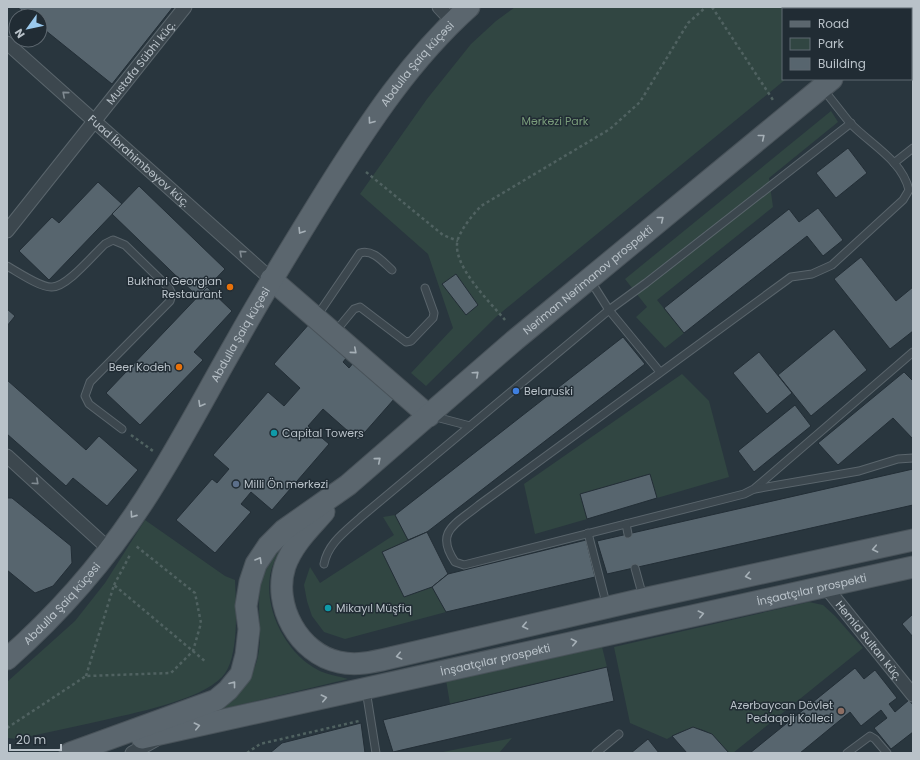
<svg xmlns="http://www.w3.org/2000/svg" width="920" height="760" font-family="Poppins,sans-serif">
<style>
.green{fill:#314642}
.building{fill:#57656e;stroke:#232e36}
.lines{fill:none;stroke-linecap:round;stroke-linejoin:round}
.lane-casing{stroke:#5a656c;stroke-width:9}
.street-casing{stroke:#5a656c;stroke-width:15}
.primary-casing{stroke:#49535a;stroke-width:23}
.path{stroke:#506261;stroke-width:2.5;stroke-dasharray:3 3;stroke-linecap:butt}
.lane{stroke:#3c474e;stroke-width:7}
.street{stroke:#3c474e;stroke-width:13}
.primary{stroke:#5b666e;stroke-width:21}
.oneway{stroke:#818b92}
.oneway2{stroke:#a6b0b7}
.food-dot{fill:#e8710a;stroke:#212c34;stroke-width:1.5}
.shop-dot{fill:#3f7fe0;stroke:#212c34;stroke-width:1.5}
.culture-dot{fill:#0f9aa8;stroke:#212c34;stroke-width:1.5}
.service-dot{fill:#5c6f8a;stroke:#212c34;stroke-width:1.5}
.education-dot{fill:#8d6e63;stroke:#212c34;stroke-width:1.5}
.labels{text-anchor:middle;stroke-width:3;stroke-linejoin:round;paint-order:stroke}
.street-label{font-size:11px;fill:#b9c2c9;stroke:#212c34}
.park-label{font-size:11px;fill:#7a9c7b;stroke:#212c34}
.poi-label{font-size:11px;fill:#b9c2c9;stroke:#212c34;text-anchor:start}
</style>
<rect width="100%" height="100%" fill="#29363e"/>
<!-- green -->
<g class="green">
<polygon points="515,7 875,7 872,9 783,9 783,79 786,79 497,316 426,386 411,373 453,328 428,254 360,194 427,99 471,44 496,21"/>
<polygon points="831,111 838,122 769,178 773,207 657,300 684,333 665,348 636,317 647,307 625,279"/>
<polygon points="682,374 709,401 729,477 657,498 649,474 580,494 587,519 535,534 524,484"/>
<polygon points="395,515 408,540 382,552 404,596 432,587 446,612 345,639 324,632 312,616 307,601 304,585 310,567 320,583 394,535 383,517"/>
<path d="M145 520 225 576 235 580C236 604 240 659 222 677 199 701 133 713 100 721 73 727 45 733 17 739L7 738V682L75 621 105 583Z"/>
<path d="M288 541C283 548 277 554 274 562 258 599 283 652 318 670 327 675 339 676 348 679L222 709C246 689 260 669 260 636 260 617 257 598 262 579 267 563 278 553 288 541Z"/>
<path d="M809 602 823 605 835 616 863 648 733 753H729C707 727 698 720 667 739L630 723 614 647Z"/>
<polygon points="602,647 607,667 450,704 446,680"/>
<polygon points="512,738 499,753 438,753"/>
</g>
<!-- building -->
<g class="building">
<polygon points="17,7 173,7 112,84 40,26 40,16 28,16"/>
<polygon points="848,148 867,173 836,198 816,173"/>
<polygon points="98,182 122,204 49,280 19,251 52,217 59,223"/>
<polygon points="139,186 225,269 198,297 112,214"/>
<polygon points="818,208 843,240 823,256 807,236 684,333 664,308 789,209 799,222"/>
<polygon points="861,257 896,301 913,287 913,331 890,349 834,279"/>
<polygon points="456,274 478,305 466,315 442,284"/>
<polygon points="207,287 232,311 194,352 203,360 140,425 106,393"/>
<polygon points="7,309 15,316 7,326"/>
<polygon points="310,323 347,357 343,362 349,368 354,362 395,398 358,440 323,409 308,426 329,444 272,510 251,492 241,504 251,512 215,553 176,520 212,479 217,483 229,469 213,455 268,392 284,406 300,388 274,364"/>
<polygon points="834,329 867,370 811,416 778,375"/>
<polygon points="623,337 645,364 427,532 408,540 395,515"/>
<polygon points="759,352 792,393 767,414 733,373"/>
<polygon points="904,372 913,381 913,439 893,418 838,465 818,443"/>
<polygon points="7,380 86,450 99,436 138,470 107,506 73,478 66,486 7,434"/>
<polygon points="795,405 811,426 754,472 738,451"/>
<polygon points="913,469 913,505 607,574 597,541"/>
<polygon points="650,474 657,498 587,519 580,494"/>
<polygon points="7,498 12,498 71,546 72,563 53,586 35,593 7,570"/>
<polygon points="427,532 448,574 432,587 404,597 382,552"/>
<polygon points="586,540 595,577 446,612 432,587 448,574"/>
<polygon points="913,614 913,637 902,624"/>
<polygon points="607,667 614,701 393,752 383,720"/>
<polygon points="855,668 864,679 875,670 897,698 889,704 895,712 909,700 913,705 913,732 891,749 874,728 887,718 881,710 861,726 850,712 800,753 750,753"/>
<polygon points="361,723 365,753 270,753 282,743"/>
<polygon points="693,727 712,734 729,753 687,753 672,736"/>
<polygon points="648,739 659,753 631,753"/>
</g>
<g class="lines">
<defs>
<g id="lane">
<path d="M823 89C832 100 841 112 850 123 870 144 902 160 909 190L903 200 832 265 812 274 791 277 479 505C456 524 434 531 455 562L464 565 744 494 754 489 913 352"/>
<polyline points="894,163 913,148"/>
<path d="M7 266C18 272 41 288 52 287 67 287 93 255 105 244L113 240 125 245 169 288 172 294 170 301 90 382 85 396 89 404 122 429"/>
<polyline points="590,280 609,310 660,372"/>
<path d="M317 316 360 253C373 249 383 262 392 270"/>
<polyline points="335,332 354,309 360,307 406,342 411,341 433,318 434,313 425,288"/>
<polyline points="432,416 470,426"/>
<polyline points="755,489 859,471 898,459 913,458"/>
<polyline points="626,524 628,534"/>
<polyline points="588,533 607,607"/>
<path d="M324 564C328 543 346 531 361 517L609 310 646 283 851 123"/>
<polyline points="635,568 643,597"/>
<polyline points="366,690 376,753"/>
<polyline points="596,753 619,734"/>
<polyline points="847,753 870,736 875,739 887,753"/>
</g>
<g id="street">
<polyline points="439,7 453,22"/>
<path id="s1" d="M7 43 271 279"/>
<path id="s2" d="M7 231 185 7"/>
<polyline points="7,456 109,549"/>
<path id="s3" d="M825 586 913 695"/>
<polyline points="132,753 155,740"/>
</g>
<g id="primary">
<polyline points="911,16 913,14"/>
<polyline points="271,279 429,416"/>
<path d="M324 512C309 529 293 544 285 566 272 605 299 654 339 662 356 666 373 662 390 658L643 599 913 540"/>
<path id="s4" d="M7 659C65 608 117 546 157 480 185 435 210 387 237 340 266 288 297 238 328 188 369 123 411 59 469 7"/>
<path id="s5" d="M142 738 913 567"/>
<path id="s6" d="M70 753 216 700 228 690 241 674 246 655 249 629 246 606 250 582 256 564 268 546 284 530 348 485 515 340 832 79"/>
</g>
</defs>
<!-- lane casing -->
<use href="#lane" class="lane-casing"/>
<!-- street casing -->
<use href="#street" class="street-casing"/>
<!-- primary casing -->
<use href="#primary" class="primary-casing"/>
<!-- path -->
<g class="path">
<polyline points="712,7 773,100"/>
<polyline points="366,172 443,235 458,241"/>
<path d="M505 320C490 302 450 264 458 239 463 226 472 216 481 206L610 129 640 102 688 23 706 7"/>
<polyline points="131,435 153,451"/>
<polyline points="114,585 130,555"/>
<polyline points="86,676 114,585 206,662"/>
<polyline points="7,728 86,676 171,673 193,651 201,623 195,593 136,546"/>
<polyline points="247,753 260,744 359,721"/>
</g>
<!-- lane -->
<use href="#lane" class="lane"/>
<!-- street -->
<use href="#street" class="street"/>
<!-- primary -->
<use href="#primary" class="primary"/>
</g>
<!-- one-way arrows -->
<defs><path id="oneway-chevron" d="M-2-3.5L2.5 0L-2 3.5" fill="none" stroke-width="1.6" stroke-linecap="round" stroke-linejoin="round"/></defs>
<g class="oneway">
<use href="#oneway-chevron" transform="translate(65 94) rotate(-139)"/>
<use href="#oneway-chevron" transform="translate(242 253) rotate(-138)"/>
<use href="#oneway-chevron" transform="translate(36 482) rotate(42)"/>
</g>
<g class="oneway2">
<use href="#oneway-chevron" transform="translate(371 121) rotate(126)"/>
<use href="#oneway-chevron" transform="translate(762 137) rotate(-39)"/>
<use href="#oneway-chevron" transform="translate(661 219) rotate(-39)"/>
<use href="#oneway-chevron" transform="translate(301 231) rotate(122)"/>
<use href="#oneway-chevron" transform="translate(354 351) rotate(41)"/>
<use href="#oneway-chevron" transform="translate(476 374) rotate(-42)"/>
<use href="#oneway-chevron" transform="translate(201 404) rotate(120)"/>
<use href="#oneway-chevron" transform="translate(378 460) rotate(-40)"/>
<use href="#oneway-chevron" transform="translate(133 515) rotate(125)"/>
<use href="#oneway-chevron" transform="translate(875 549) rotate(168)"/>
<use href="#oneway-chevron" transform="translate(259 560) rotate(-60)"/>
<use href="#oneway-chevron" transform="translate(748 576) rotate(168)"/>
<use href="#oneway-chevron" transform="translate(701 614) rotate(-13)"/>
<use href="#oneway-chevron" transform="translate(525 626) rotate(167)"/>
<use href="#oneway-chevron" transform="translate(574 642) rotate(-13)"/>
<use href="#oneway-chevron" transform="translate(399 656) rotate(167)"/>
<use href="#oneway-chevron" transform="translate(233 684) rotate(-52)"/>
<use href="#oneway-chevron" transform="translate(324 698) rotate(-13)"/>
<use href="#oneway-chevron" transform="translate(197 726) rotate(-13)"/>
</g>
<!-- markers -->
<g class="food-dot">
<circle cx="230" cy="287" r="4"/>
<circle cx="179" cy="367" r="4"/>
</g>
<circle class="shop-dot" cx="516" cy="391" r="4"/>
<g class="culture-dot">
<circle cx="274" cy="433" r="4"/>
<circle cx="328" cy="608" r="4"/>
</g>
<circle class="service-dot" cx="236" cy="484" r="4"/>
<circle class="education-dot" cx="841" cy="711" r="4"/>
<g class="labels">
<!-- street labels -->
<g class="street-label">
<text dy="4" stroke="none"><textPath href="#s2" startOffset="215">Mustafa Sübhi küç.</textPath></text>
<text dy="4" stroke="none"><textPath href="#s4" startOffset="726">Abdulla Şaiq küçəsi</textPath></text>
<text dy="4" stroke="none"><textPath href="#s1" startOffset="177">Fuad İbrahimbəyov küç.</textPath></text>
<text dy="4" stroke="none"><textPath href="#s6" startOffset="742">Nəriman Nərimanov prospekti</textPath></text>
<text dy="4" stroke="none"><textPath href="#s4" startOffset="402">Abdulla Şaiq küçəsi</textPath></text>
<text dy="4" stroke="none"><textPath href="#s5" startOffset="686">İnşaatçılar prospekti</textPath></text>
<text dy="4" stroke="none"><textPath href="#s4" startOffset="78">Abdulla Şaiq küçəsi</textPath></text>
<text dy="4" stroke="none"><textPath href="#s3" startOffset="70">Həmid Sultan küç.</textPath></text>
<text dy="4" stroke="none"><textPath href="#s5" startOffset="362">İnşaatçılar prospekti</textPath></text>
</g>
<!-- park labels -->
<g class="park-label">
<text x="555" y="125">Mərkəzi Park</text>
</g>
<!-- poi labels -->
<g class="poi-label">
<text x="222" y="285" text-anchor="end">Bukhari Georgian<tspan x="222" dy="13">Restaurant</tspan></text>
<text x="171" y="371" text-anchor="end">Beer Kodeh</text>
<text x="524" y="395">Belaruski</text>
<text x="282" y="437">Capital Towers</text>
<text x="244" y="488">Milli Ön mərkəzi</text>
<text x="336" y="612">Mikayıl Müşfiq</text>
<text x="833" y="709" text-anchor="end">Azərbaycan Dövlət<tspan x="833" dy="13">Pedaqoji Kolleci</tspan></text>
</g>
</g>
<!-- border -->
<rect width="920" height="760" fill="none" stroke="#b9c2c9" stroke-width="16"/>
<!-- legend -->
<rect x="782" y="8" width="130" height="72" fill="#212c34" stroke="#5e6870"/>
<rect x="790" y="21" width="20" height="6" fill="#5b666e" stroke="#5e6870"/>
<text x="818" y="28" font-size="12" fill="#b9c2c9">Road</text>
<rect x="790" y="38" width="20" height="12" fill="#314642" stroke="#5e6870"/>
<text x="818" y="48" font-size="12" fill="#b9c2c9">Park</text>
<rect x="790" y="58" width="20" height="12" fill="#57656e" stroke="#5e6870"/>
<text x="818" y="68" font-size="12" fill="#b9c2c9">Building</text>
<!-- north arrow -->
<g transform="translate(28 28) rotate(237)"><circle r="19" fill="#212c34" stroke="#5e6870"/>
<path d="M0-3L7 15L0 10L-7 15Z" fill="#9ac9ed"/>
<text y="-6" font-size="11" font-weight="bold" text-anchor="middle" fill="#b9c2c9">N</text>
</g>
<!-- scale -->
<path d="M10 744v6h51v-6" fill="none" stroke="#b9c2c9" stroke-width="2"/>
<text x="16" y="744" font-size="12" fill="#b9c2c9" stroke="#212c34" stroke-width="3" paint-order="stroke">20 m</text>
</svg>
